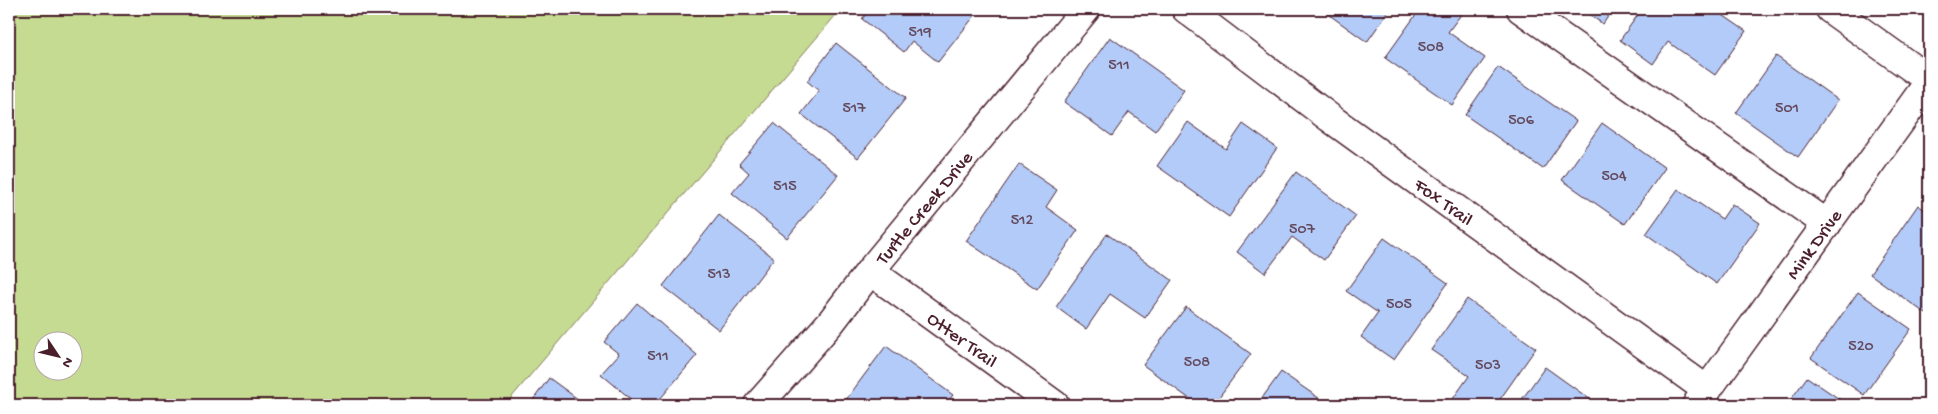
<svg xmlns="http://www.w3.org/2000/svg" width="1938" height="414" font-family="'Gochi Hand',sans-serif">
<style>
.green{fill:#c5db91;stroke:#887d5e;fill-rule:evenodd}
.building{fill:#b3cbf9;stroke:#4a1f2b}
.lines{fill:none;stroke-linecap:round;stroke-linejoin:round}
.minor-casing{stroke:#4a1f2b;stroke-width:31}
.minor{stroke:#fff;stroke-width:28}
.labels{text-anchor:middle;stroke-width:4;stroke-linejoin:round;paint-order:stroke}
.number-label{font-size:16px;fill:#644a5e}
.street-label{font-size:19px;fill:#4a1f2b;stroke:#fff}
</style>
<rect width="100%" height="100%" fill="#fff"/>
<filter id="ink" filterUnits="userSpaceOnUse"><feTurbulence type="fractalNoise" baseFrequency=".02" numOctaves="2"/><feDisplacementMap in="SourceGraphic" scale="10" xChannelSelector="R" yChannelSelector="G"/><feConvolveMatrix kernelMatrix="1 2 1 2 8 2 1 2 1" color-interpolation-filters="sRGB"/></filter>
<g filter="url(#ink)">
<!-- green -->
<path class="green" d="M9 9H841L505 405H9ZM42 342H72V372H42Z"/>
<!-- building -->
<g class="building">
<polygon points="870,9 980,9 938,62 912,41 904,52 862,19"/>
<polygon points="1321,9 1390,9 1367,42"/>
<polygon points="1420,9 1465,9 1448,32 1485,58 1452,105 1385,58"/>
<polygon points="1581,9 1613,9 1603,24"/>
<polygon points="1642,9 1714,9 1746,31 1715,75 1668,42 1653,64 1620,40"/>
<polygon points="1110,37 1184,90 1155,131 1129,112 1112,136 1064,102"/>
<polygon points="836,43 906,98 858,158 801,114 819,91 807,81"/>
<polygon points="1776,56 1838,100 1798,157 1736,113"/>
<polygon points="1498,67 1576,121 1543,169 1465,115"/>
<polygon points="1188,122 1226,149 1243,124 1277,148 1229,217 1157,166"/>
<polygon points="774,123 838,175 787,238 732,193 749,173 739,164"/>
<polygon points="1602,123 1665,168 1625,224 1562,180"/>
<polygon points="1019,164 1057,190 1046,207 1078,230 1037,289 966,241"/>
<polygon points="1296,172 1356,216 1324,260 1292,237 1265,273 1237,252"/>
<polygon points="1678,189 1722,219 1732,204 1760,223 1717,284 1646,234"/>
<polygon points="1918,205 1929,213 1929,316 1870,274"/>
<polygon points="719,215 774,258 719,330 663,286"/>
<polygon points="1107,234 1172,280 1145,318 1110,294 1086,329 1056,307"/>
<polygon points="1384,238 1448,283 1394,360 1361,337 1378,313 1346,291"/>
<polygon points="1858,292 1911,329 1864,395 1811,358"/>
<polygon points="1467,299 1536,348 1496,405 1454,405 1450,403 1469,376 1431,350"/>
<polygon points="637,303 697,355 655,405 638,405 601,374 619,354 604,342"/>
<polygon points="1186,307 1251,354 1213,405 1198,405 1143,365"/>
<polygon points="886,346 953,395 945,405 842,405"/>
<polygon points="1545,367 1598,405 1518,405"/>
<polygon points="1281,372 1329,405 1257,405"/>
<polygon points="1807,377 1848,405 1787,405"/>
<polygon points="549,378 586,405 540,405 533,400"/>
</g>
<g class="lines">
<defs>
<g id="minor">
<path id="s1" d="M1186 9 1330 118 1707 390"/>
<polyline points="1521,9 1827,224"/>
<polyline points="1830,9 1929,80"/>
<path id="s2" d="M870 271 1055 405"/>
<path id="s3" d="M1697 404 1929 82"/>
<path id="s4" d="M758 405 831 322 870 271 1086 9"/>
</g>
</defs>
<!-- minor casing -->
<use href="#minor" class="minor-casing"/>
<!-- minor -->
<use href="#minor" class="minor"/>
</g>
</g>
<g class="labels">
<!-- number labels -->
<g class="number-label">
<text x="920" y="36">519</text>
<text x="1431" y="51">508</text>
<text x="1119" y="69">511</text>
<text x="854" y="112">517</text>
<text x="1787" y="112">501</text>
<text x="1521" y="124">506</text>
<text x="1614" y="180">504</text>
<text x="785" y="190">515</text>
<text x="1022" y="224">512</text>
<text x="1302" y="233">507</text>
<text x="719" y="278">513</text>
<text x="1399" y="308">505</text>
<text x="1861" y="350">520</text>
<text x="658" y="360">511</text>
<text x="1197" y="366">508</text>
<text x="1488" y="369">503</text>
</g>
<!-- street labels -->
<g class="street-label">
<text dy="7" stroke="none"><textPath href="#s1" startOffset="322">Fox Trail</textPath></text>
<text dy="7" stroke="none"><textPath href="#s4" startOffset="258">Turtle Creek Drive</textPath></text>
<text dy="7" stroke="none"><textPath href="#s3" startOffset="198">Mink Drive</textPath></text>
<text dy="7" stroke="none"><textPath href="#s2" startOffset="115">Otter Trail</textPath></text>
</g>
</g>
<!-- margin -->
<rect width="1938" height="414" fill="none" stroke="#fff" stroke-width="30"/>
<rect x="15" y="15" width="1908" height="384" fill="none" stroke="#4a1f2b" stroke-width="2" filter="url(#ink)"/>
<!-- north arrow -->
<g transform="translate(58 356) rotate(125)"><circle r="24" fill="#ffffff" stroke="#b7a5aa"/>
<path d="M0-4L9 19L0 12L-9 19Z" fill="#4a1f2b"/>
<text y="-8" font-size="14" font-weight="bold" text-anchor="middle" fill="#4a1f2b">N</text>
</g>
</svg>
